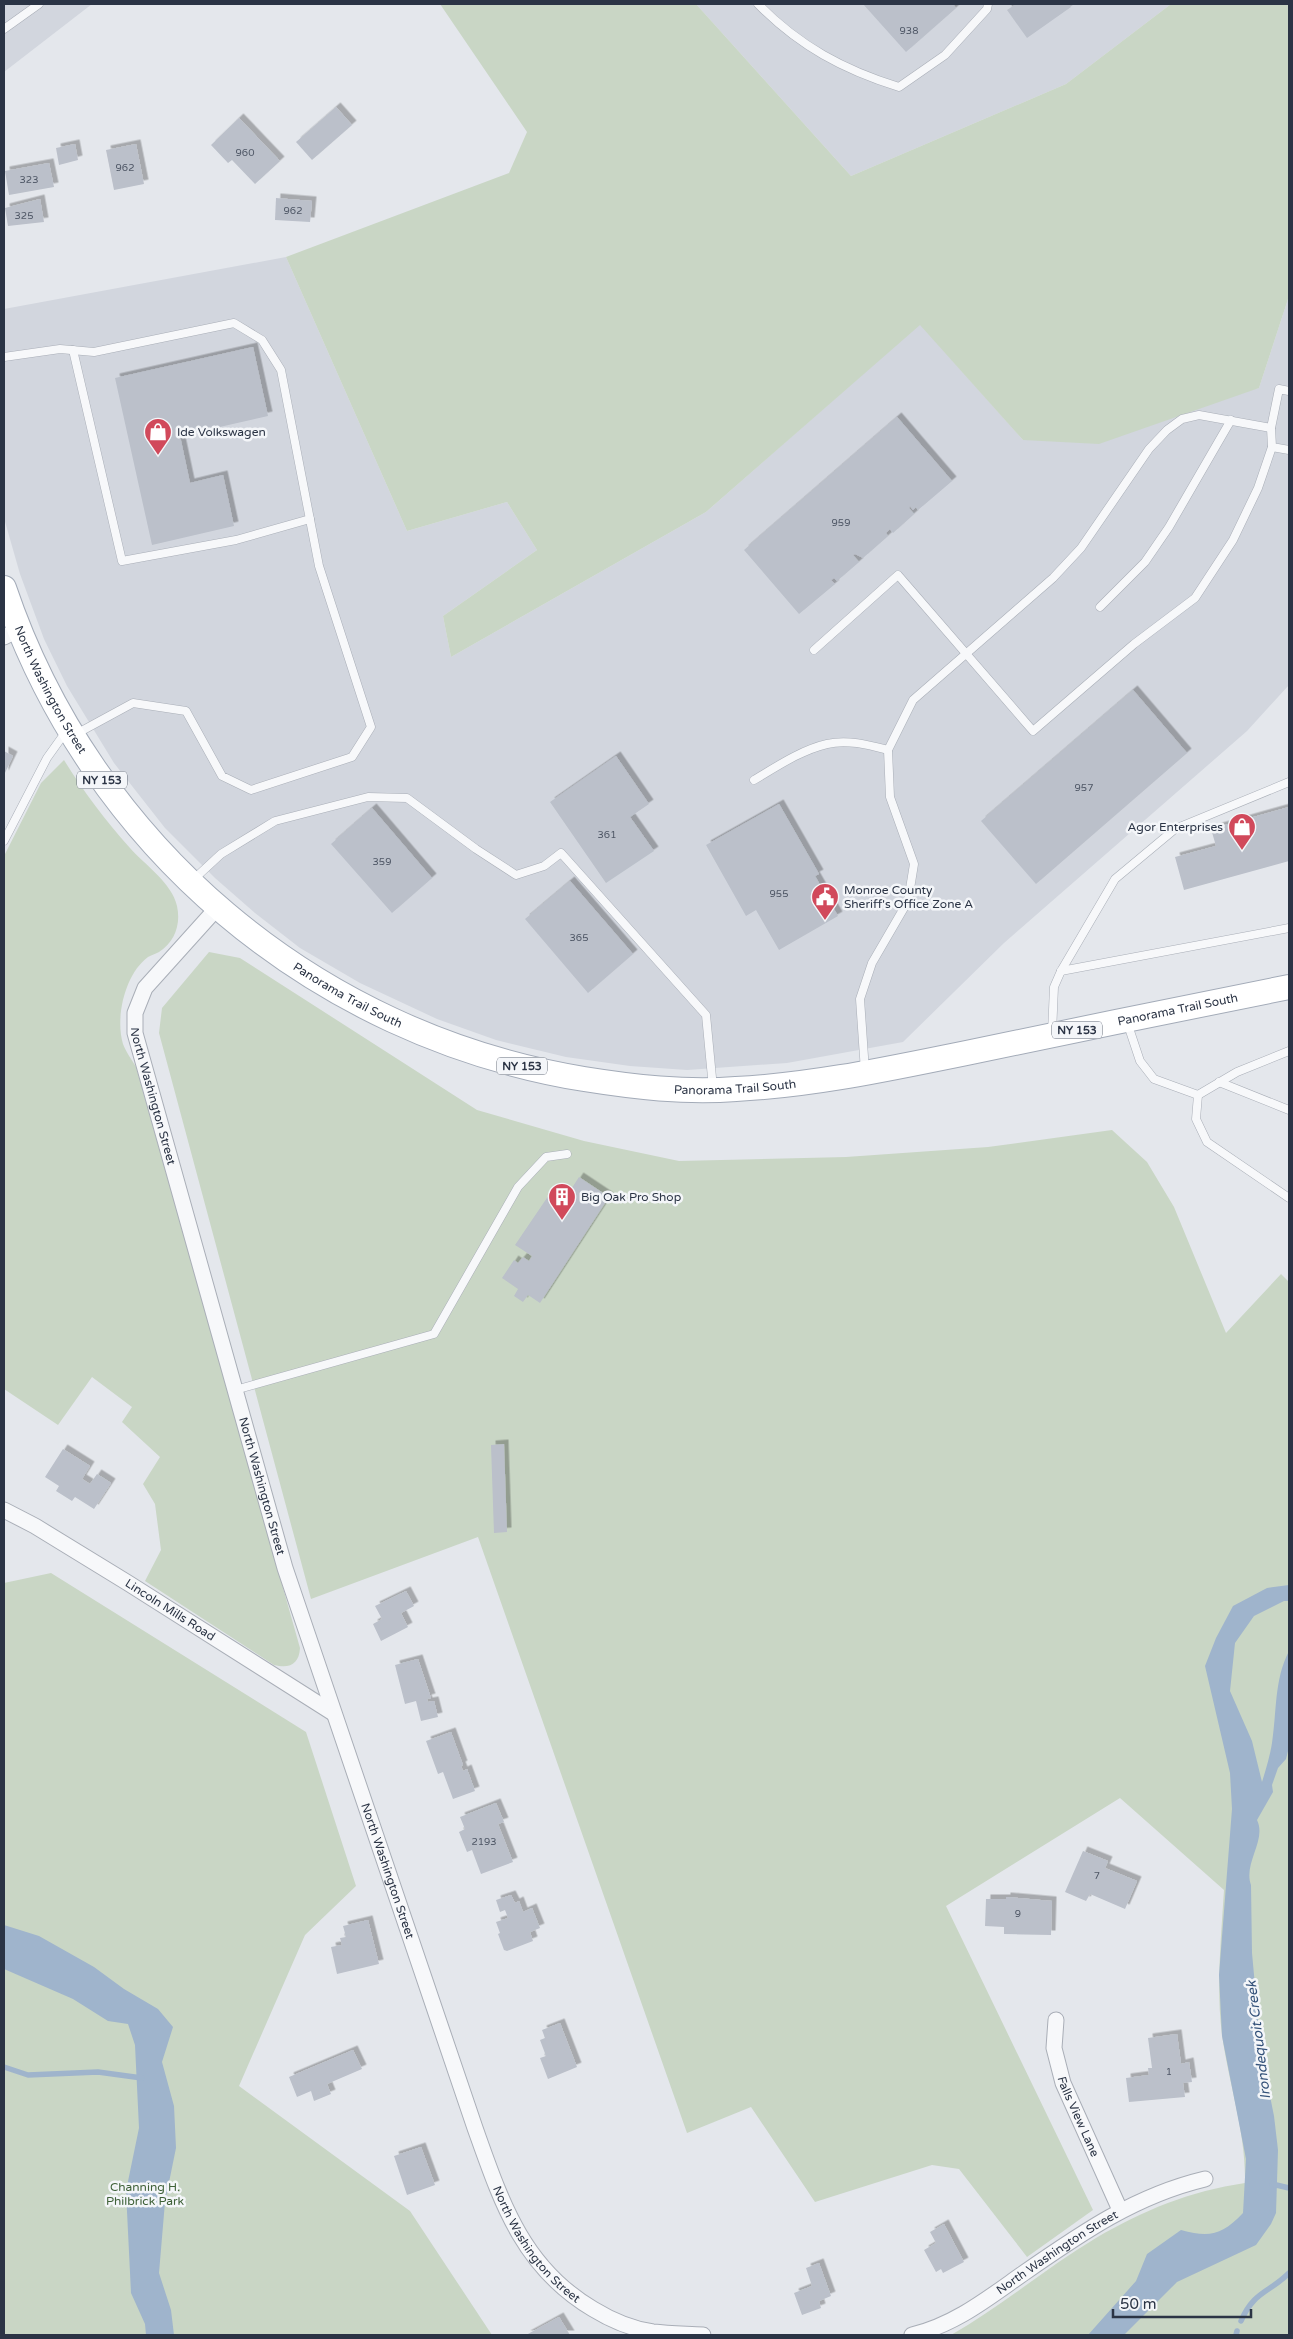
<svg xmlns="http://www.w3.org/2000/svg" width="1293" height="2339" font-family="'Varela Round',sans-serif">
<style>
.built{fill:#d2d6de}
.green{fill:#c9d6c5}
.water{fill:#9fb4cc}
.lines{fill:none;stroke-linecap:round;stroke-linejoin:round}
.stream{stroke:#9fb4cc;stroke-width:5.5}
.building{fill:#bbc0ca;filter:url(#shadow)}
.lane-casing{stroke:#a9aeb7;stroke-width:9}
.street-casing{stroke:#a9aeb7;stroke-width:17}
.primary-casing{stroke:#a3abb8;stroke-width:26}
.lane{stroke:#f7f8fa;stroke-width:8}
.street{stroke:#f7f8fa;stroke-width:15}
.primary{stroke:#fff;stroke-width:24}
.labels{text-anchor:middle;stroke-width:5;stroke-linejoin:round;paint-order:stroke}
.number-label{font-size:10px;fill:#4f5766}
.shield{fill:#f4f6f9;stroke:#676e7b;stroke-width:1}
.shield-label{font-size:11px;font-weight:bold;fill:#2b3445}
.poi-label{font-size:12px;fill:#2b3445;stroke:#f4f6f9;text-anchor:start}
.street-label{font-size:12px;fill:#2b3445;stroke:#f4f6f9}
.park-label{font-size:12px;fill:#3f6138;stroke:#f4f6f9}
.water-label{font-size:14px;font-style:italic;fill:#34527a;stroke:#f4f6f9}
</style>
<defs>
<filter id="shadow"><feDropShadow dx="4.5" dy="-4.5" stdDeviation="0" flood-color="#0004"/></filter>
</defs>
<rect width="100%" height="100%" fill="#e4e7ec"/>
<!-- built -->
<g class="built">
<polygon points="4,4 92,4 4,72"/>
<polygon points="696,4 1171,4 1066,84 851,176"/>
<polygon points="286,257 407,531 507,502 537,550 443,616 451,657 706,512 920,324 1023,440 1259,388 1289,296 1289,685 1247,731 1004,943 903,1042 787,1063 687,1070 630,1066 566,1057 496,1040 437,1019 360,983 300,948 255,913 215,878 165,828 114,763 67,686 44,639 20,574 4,518 4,309"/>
</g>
<!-- green -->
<g class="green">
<polygon points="440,4 696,4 851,176 1066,84 1171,4 1289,4 1289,296 1259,388 1099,444 1023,440 920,325 706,512 451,657 443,616 537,550 507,502 407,531 286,257 509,173 527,132"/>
<path d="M64 760C83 791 105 820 130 848 145 865 172 883 177 906 181 924 175 942 159 952 156 954 151 955 148 957 125 974 115 1017 123 1044 126 1052 132 1060 136 1067L300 1648C299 1664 290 1669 274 1665L145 1581 161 1550 155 1504 143 1484 160 1457 122 1422 132 1407 92 1377 58 1425 4 1389V856L41 783Z"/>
<path d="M209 952 240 958 477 1110 584 1141 679 1161 846 1157 988 1147 1112 1130 1147 1162 1174 1207 1226 1333 1281 1274 1289 1282V2335H951C1002 2306 1047 2267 1096 2238 1144 2210 1190 2191 1245 2183 1246 2132 1229 2085 1222 2035 1216 1987 1221 1939 1224 1890L1120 1798 946 1906 1093 2210 1027 2257 959 2169 932 2165 815 2202 751 2107 687 2133 478 1537 311 1599 159 1033 162 1008Z"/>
<polygon points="51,1573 306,1732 356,1886 305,1935 239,2086 410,2211 492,2335 4,2335 4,1583"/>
</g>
<!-- water -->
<g class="water">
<path d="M1289 1585V1601H1284L1254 1616 1235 1643 1230 1691 1252 1741 1262 1782C1266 1769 1270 1756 1272 1743 1277 1711 1274 1680 1289 1651V1747L1286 1759 1278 1768 1272 1785 1273 1792 1257 1820C1267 1840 1243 1863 1251 1885L1252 1953 1261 2051 1274 2116 1278 2150 1276 2213 1271 2224 1256 2245 1177 2282 1124 2335H1088L1136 2281 1147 2254 1181 2230C1210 2238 1222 2235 1243 2213L1246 2159 1222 2036 1219 1975 1232 1809 1230 1773 1205 1666 1216 1638 1233 1606 1267 1588Z"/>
<polygon points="4,1925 39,1936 94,1967 124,1989 158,2009 173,2027 162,2062 174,2106 176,2148 165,2202 159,2273 171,2310 174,2335 146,2335 145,2324 131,2293 126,2191 139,2128 135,2045 128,2024 108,2021 73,1999 4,1969"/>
</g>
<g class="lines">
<!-- stream -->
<g class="stream">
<polyline points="4,2067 28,2075 98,2072 142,2078"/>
<polyline points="1272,2184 1289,2188"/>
<path d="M1241 2321C1254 2291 1269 2293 1289 2273"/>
<polyline points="1236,2335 1237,2331"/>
</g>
</g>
<!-- building -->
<g class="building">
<polygon points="863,4 953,4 956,8 906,52"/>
<polygon points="1016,4 1069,4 1071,7 1027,38 1007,10"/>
<polygon points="336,107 352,125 312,160 296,142"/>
<polygon points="239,118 280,161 255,184 232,160 228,163 211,145"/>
<polygon points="75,144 78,160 59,165 56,148"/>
<polygon points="136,144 144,184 114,190 106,150"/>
<polygon points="49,163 54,187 9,195 5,171"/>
<polygon points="276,198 312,201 310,222 275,220"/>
<polygon points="40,199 44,222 8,226 5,208"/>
<polygon points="253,347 268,416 180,436 190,483 223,475 234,526 152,545 115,378"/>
<polygon points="897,417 952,481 918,510 916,507 913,510 910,506 909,508 914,514 893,533 890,529 886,533 888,536 863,558 855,554 853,555 859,562 837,581 834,578 831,580 835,584 799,614 744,550"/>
<polygon points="1133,690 1187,753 1036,884 981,821"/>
<polygon points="4,751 13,756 4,775"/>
<polygon points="616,756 649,804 630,817 654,851 606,883 550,802"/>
<polygon points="779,804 819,874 815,876 838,916 779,950 756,910 746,916 706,845"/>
<polygon points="1289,807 1289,861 1184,890 1175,857 1216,846 1211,829"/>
<polygon points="372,808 432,878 392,913 331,844"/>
<polygon points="570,881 633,954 588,993 525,919"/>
<polygon points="579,1177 609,1197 540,1303 528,1295 523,1302 514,1296 518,1289 502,1278 514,1260 518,1263 523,1257 529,1261 532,1256 515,1245 553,1189 566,1197"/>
<polygon points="504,1444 507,1532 494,1533 491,1445"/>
<polygon points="63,1449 90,1466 82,1479 90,1484 97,1474 111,1483 94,1509 75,1497 72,1501 56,1491 59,1486 45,1477"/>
<polygon points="406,1591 414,1606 401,1613 408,1627 381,1641 373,1624 382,1619 375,1606"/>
<polygon points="418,1659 431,1698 427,1699 428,1702 434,1701 438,1717 421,1721 416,1701 405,1704 395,1665"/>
<polygon points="451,1732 463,1765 461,1766 463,1771 467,1769 475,1791 453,1799 443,1772 438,1774 426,1741"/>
<polygon points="496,1803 504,1822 498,1824 513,1862 481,1874 472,1850 467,1852 459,1832 465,1829 460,1817"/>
<polygon points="1083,1851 1108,1861 1105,1868 1137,1881 1125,1909 1090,1894 1086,1901 1065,1892"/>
<polygon points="511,1895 515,1903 519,1901 523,1912 532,1908 540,1928 530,1932 533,1941 507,1951 504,1950 498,1934 500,1933 496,1922 508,1918 505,1910 500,1912 496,1900"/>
<polygon points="1006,1897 1052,1901 1051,1935 1004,1934 1004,1927 985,1926 986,1899 1006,1899"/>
<polygon points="368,1920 379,1964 337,1974 331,1947 342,1945 340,1938 346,1937 343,1926"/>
<polygon points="560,2023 577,2067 548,2079 540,2058 546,2056 540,2040 545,2038 542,2030"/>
<polygon points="1177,2034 1181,2064 1189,2062 1192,2082 1183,2083 1185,2097 1129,2102 1126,2078 1149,2075 1148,2068 1152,2068 1148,2038"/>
<polygon points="353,2050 362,2069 327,2084 331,2094 314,2101 311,2091 297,2097 289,2077"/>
<polygon points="421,2147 435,2185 407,2195 394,2156"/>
<polygon points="944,2224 964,2262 943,2273 941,2269 936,2272 924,2250 936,2243 930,2232"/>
<polygon points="819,2263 831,2296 819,2301 821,2308 802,2315 794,2293 812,2286 806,2268"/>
<polygon points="559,2317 570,2335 526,2335"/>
</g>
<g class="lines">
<defs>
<g id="lane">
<path d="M758 4C799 46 844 70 899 87L945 55 987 9 988 4"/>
<polyline points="4,29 39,4"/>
<polyline points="73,350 122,561 236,540 310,519"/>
<polyline points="4,357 60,349 94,352 234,323 262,340 281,370 319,566 371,727 352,757 251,790 222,776 186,711 133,703 76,734"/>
<polyline points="1289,391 1279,389 1271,428 1272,447 1289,450"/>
<polyline points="1100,607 1145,562 1169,527 1231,420"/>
<polyline points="814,650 898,575 1033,731 1134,644 1195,598 1233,540 1258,488 1272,447"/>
<path d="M754 780C776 767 801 750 827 744 847 739 869 745 888 750"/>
<polyline points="4,841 47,758 67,730"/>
<polyline points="194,879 221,854 275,821 368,797 407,798 476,849 516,875 544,866 561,853 706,1015 713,1088"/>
<polyline points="1061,971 1289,928"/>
<polyline points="1127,1022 1140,1061 1154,1079 1198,1095 1237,1072 1289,1051"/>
<polyline points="1052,1033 1054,987 1061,971 1115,879 1175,829 1289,782"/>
<polyline points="865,1071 860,999 872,963 908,901 914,864 890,797 888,750 913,700 1053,578 1081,548 1149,449 1167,430 1182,419 1199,415 1271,428"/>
<polyline points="1219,1082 1289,1110"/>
<polyline points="1198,1095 1196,1119 1207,1142 1289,1198"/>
<polyline points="235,1390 434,1334 518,1187 546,1157 567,1154"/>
</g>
<g id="street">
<polyline points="4,637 18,630"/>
<path id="s1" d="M217 908 145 988 135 1013V1033L285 1568 475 2128C501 2201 522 2267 593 2309 611 2320 632 2329 653 2332 670 2334 687 2334 703 2335"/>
<path id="s2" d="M4 1510 35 1526 128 1583 333 1713"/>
<path id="s3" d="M1056 2020 1054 2048 1063 2083 1120 2210"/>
<path id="s4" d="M912 2335C954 2325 987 2299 1021 2275 1080 2234 1134 2196 1205 2179"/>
</g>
<g id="primary">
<path id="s5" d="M4 588C91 846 315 1035 584 1079 634 1087 685 1093 736 1089 817 1085 896 1067 976 1051 1080 1029 1185 1008 1289 987"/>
</g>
</defs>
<!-- lane casing -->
<use href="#lane" class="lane-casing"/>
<!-- street casing -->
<use href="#street" class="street-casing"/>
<!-- primary casing -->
<use href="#primary" class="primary-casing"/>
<!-- lane -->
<use href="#lane" class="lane"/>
<!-- street -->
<use href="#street" class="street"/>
<!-- primary -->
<use href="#primary" class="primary"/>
</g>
<!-- icons -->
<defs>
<symbol id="shop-pin" viewBox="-11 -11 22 30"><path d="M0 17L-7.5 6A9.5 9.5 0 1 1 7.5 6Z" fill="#d1495b" stroke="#f4f6f9"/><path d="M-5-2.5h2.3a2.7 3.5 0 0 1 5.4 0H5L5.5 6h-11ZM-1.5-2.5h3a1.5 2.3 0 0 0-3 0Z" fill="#fff"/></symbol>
<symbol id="civic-pin" viewBox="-11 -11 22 30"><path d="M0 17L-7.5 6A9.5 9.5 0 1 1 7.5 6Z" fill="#d1495b" stroke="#f4f6f9"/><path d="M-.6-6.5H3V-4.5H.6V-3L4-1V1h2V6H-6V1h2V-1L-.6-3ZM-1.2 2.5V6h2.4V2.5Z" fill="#fff"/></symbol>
<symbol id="building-pin" viewBox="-11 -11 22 30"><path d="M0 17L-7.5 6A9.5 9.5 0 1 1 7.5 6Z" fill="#d1495b" stroke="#f4f6f9"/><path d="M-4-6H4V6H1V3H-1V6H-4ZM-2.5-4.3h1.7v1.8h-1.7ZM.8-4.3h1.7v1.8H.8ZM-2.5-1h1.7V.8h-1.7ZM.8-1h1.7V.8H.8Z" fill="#fff"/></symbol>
</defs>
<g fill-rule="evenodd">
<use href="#shop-pin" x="142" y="416" width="32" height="43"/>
<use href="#shop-pin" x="1226" y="811" width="32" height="43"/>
<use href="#civic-pin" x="809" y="881" width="32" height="43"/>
<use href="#building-pin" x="546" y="1181" width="32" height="43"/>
</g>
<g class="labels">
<!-- number labels -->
<g class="number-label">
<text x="909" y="34">938</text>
<text x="245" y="156">960</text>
<text x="125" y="171">962</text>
<text x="29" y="183">323</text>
<text x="293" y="214">962</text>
<text x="24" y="219">325</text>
<text x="841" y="526">959</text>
<text x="1084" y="791">957</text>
<text x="607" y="838">361</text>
<text x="382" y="865">359</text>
<text x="779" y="897">955</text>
<text x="579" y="941">365</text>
<text x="484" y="1845">2193</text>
<text x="1097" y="1879">7</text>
<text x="1018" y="1917">9</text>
<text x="1169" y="2075">1</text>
</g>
<!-- shield labels -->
<g class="shield">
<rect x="77" y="771.5" width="50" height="17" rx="4"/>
<rect x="1052" y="1021.5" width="50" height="17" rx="4"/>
<rect x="497" y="1057.5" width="50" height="17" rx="4"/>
</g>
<g class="shield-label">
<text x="102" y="784">NY 153</text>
<text x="1077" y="1034">NY 153</text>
<text x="522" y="1070">NY 153</text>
</g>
<!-- poi labels -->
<g class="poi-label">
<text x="177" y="436">Ide Volkswagen</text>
<text x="1223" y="831" text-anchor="end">Agor Enterprises</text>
<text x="844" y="894">Monroe County<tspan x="844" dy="14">Sheriff's Office Zone A</tspan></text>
<text x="581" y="1201">Big Oak Pro Shop</text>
</g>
<!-- street labels -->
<g class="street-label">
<text dy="4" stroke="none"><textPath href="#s5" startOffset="112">North Washington Street</textPath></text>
<text dy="4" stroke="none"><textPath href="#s5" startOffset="546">Panorama Trail South</textPath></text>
<text dy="4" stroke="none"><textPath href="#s5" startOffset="1400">Panorama Trail South</textPath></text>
<text dy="4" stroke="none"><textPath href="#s5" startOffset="950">Panorama Trail South</textPath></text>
<text dy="4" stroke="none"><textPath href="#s1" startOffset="220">North Washington Street</textPath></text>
<text dy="4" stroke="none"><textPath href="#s1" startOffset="625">North Washington Street</textPath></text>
<text dy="4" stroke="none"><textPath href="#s2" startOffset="194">Lincoln Mills Road</textPath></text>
<text dy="4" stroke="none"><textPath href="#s1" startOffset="1030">North Washington Street</textPath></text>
<text dy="4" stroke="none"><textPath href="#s3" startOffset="101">Falls View Lane</textPath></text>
<text dy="4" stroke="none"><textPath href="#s1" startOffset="1435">North Washington Street</textPath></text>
<text dy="4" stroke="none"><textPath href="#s4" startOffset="168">North Washington Street</textPath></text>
</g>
<!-- park labels -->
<g class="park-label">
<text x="145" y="2191">Channing H.<tspan x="145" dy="14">Philbrick Park</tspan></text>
</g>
<!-- water labels -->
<g class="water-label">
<text transform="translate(1258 2040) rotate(-97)" y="5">Irondequoit Creek</text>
</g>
</g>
<!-- border -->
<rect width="1293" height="2339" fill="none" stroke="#2b3445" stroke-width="10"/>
<!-- scale -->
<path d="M1113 2309v8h138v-8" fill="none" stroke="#2b3445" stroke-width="2.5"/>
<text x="1120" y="2309" font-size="15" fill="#2b3445" stroke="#f4f6f9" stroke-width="4" paint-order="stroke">50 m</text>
</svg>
